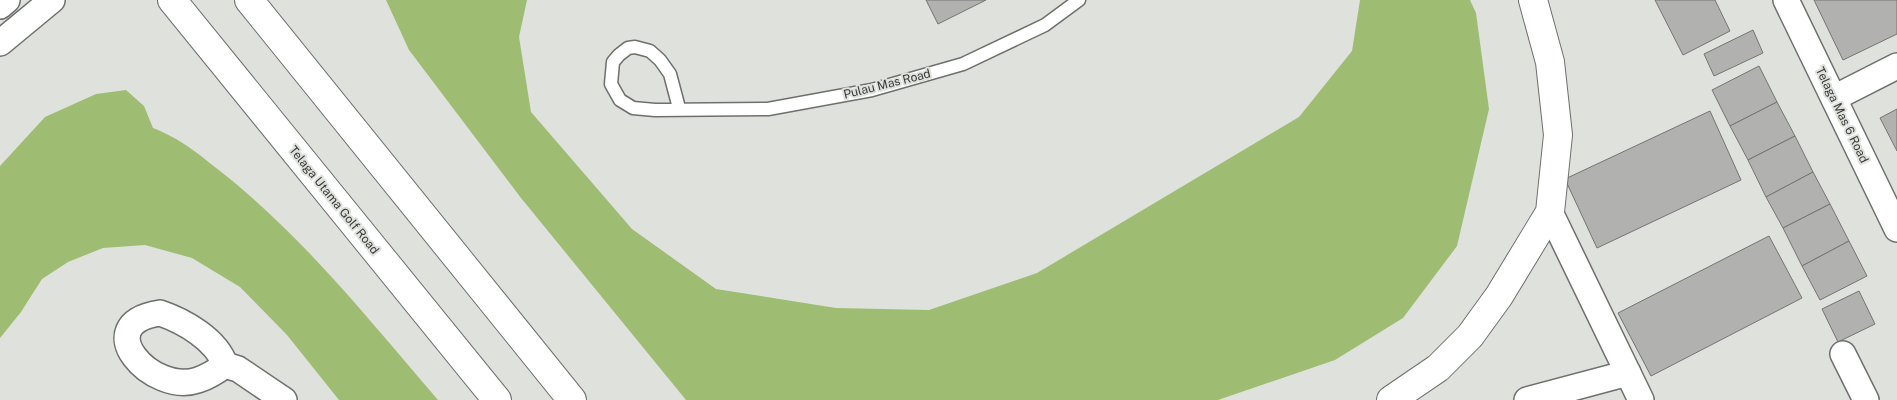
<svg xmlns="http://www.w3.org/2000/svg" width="1897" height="400" font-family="'Public Sans',sans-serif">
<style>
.water{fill:#9ebd73}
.building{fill:#b1b2af;stroke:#747572}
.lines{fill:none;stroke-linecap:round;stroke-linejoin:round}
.lane-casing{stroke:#6e706d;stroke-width:15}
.street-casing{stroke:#6e706d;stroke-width:28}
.secondary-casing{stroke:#6e706d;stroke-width:30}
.lane{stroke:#fff;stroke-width:12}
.street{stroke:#fff;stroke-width:25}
.secondary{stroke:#fff;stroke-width:28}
.labels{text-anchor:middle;stroke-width:4;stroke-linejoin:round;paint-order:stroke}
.street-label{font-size:12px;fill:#393938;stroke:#dfe1dd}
</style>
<rect width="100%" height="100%" fill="#dfe1dd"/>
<!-- water -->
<g class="water">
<polygon points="386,0 527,0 519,37 531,112 632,229 716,289 836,308 929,310 1037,273 1299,117 1352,51 1360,0 1470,0 1476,13 1489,109 1457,246 1403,318 1335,360 1218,400 686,400 521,198 409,50"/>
<path d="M126 90 144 106 153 128C181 139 196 152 220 171 303 236 369 320 438 400H339L287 335 240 287 192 258 145 245 103 248 68 262 42 279 21 312 0 338V166L45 117 96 94Z"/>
</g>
<!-- building -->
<g class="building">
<polygon points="926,0 986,0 938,24"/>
<polygon points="1655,0 1715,0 1730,31 1683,55"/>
<polygon points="1814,0 1897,0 1897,34 1843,60"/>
<polygon points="1753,30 1763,53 1714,76 1704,54"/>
<polygon points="1759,66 1777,102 1730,126 1712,90"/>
<polygon points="1777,102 1795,136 1748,160 1730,126"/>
<polygon points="1897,109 1897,151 1880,118"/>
<polygon points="1710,111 1741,180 1597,248 1565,179"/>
<polygon points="1795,136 1813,172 1766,197 1748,160"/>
<polygon points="1813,172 1830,204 1783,228 1766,197"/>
<polygon points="1830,204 1849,241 1802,266 1783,228"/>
<polygon points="1769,236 1802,298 1651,376 1618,313"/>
<polygon points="1849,241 1867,276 1820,300 1802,266"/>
<polygon points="1859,291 1875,324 1838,342 1822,309"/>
</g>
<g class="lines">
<defs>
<polyline id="lane" points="679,108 670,74 660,60 650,51 635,47 628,48 619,55 613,62 611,84 620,100 633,108 655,110 768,109 872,90 963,64 1045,25 1079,0"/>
<g id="street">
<polyline points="1786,0 1897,229"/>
<polyline points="0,6 7,0"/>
<polyline points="0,43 52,0"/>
<polyline points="1834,98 1897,66"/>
<polyline points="1550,212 1641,400"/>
<path d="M160 313C184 321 217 340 225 365 217 371 207 377 198 380 152 396 87 324 160 313Z"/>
<polyline points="1843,354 1866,400"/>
<polyline points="225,365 238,369 284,400"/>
<polyline points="1527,400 1628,373"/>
</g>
<g id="secondary">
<polyline points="172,0 497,400"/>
<polyline points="249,0 572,400"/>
<polyline points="1391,400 1438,368 1470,336 1499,296 1550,212 1558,135 1550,62 1533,0"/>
</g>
</defs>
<!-- lane casing -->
<use href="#lane" class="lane-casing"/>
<!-- street casing -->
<use href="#street" class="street-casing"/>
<!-- secondary casing -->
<use href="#secondary" class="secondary-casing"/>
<!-- lane -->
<use href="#lane" class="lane"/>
<!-- street -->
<use href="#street" class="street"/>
<!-- secondary -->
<use href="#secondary" class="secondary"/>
</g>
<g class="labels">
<!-- street labels -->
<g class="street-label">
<text transform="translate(887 84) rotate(-14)" y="4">Pulau Mas Road</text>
<text transform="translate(1842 115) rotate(64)" y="4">Telaga Mas 6 Road</text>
<text transform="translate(334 200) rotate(51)" y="4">Telaga Utama Golf Road</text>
</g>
</g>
</svg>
